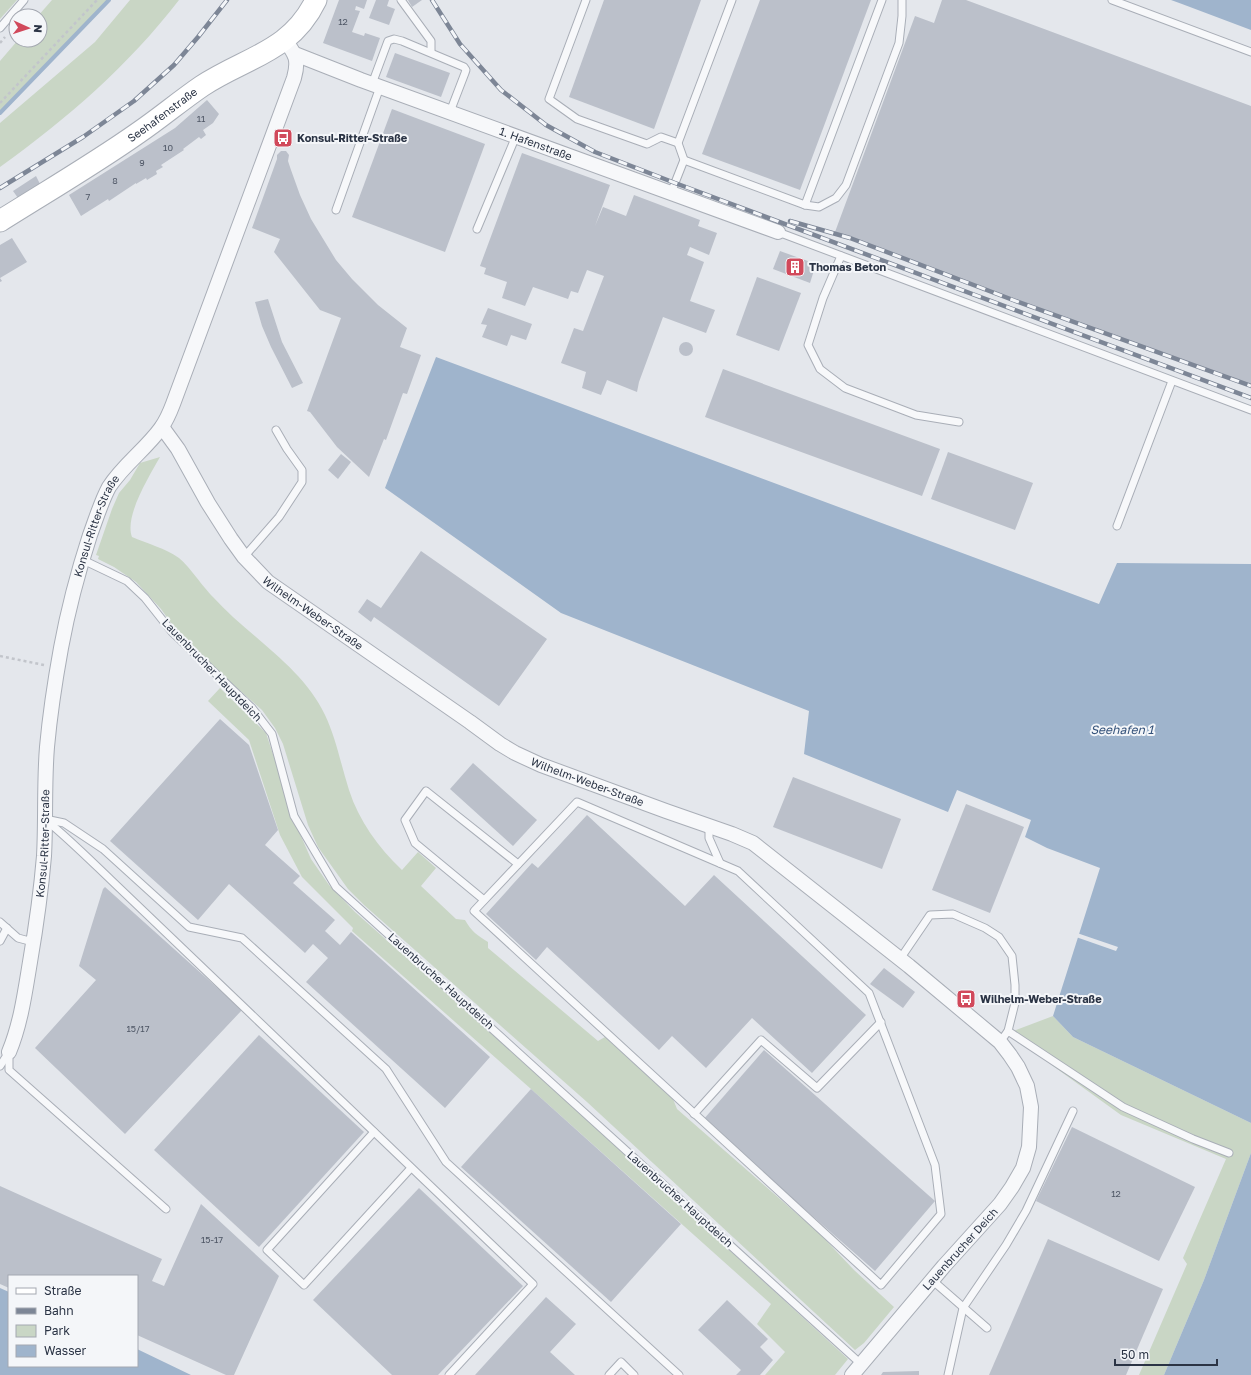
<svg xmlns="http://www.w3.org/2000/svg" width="1251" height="1375" font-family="'Golos Text',sans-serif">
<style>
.green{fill:#c9d6c5}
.water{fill:#9fb4cc}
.pier{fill:#e4e7ec}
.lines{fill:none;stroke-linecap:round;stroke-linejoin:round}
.stream{stroke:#9fb4cc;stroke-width:4}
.building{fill:#bbc0ca}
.lane-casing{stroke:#a9aeb7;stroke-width:9}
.street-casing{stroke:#a9aeb7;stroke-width:16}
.secondary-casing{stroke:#a9aeb7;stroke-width:23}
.path{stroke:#c2c5cb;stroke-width:2.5;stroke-dasharray:3 3;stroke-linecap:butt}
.lane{stroke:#f7f8fa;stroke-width:7}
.street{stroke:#f7f8fa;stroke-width:14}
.secondary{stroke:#fff;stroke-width:21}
.rail-casing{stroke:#7d8696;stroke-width:4.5}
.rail{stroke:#f4f6f9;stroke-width:3;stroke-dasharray:9;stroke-linecap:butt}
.labels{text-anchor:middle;stroke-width:4;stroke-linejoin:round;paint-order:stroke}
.number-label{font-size:9px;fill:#4f5766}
.street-label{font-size:11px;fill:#2b3445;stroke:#f4f6f9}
.poi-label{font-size:11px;font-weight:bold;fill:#2b3445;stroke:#f4f6f9;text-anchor:start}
.water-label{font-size:12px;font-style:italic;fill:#34527a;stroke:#f4f6f9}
</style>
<rect width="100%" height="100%" fill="#e4e7ec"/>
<!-- green -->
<g class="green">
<polygon points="0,0 17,0 0,19"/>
<polygon points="52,0 107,0 0,111 0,61 18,40 40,40 40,16 38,16"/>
<path d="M130 0H179C129 65 67 119 0 167V123L95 42Z"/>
<path d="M160 457C150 475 124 516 132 537 148 544 165 548 179 558 189 566 203 587 213 597 248 636 302 666 325 715 336 738 341 765 349 790 359 821 378 847 402 870L418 852 436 868 421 886 456 919 465 920C471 931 478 936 488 942V948L598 1041 605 1037 673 1099 677 1109 820 1234 854 1270 894 1307 864 1343 855 1350 587 1102 364 905 348 889 318 847 308 825 283 744 275 728 262 710 184 641 161 609 136 582 114 567 98 559 99 556 96 555 112 509 119 493 130 480 140 463Z"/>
<polygon points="220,688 266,733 297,827 311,859 329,885 355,912 550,1085 848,1359 835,1375 765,1375 785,1352 757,1324 771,1304 531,1089 352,931 353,928 302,877 280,835 249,740 208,701"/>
<polygon points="1053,1016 1073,1037 1251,1123 1251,1153 1204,1280 1164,1375 1139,1375 1187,1264 1183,1258 1226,1159 1121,1115 1013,1037 1003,1035"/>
</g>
<!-- water -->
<g class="water">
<polygon points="1171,0 1251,0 1251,30 1182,4"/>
<polygon points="436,357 1099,604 1117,563 1251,564 1251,1123 1073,1037 1053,1016 1100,868 1047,848 1025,837 1031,820 957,790 948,812 804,754 809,711 561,613 385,488"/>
<polygon points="1251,1153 1251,1375 1164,1375 1204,1280"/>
<polygon points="0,1288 9,1292 9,1366 137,1366 137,1349 191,1375 0,1375"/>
</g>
<!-- pier -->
<polygon class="pier" points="1077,933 1118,947 1116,951 1076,937"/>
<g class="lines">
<!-- stream -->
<polyline class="stream" points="0,113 109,0"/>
</g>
<!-- building -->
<g class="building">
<polygon points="339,0 367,0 364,9 356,6 355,10 360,11 352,32 364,36 365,33 380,38 372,61 323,43"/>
<polygon points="376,0 389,0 387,6 395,9 389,25 369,18"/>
<polygon points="408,0 422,0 412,7"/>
<polygon points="604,0 701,0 654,129 569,97"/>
<polygon points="760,0 871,0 800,190 702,154"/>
<polygon points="942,0 966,0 1251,106 1251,387 835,232 915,16 934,23"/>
<polygon points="395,53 450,73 441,97 386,77"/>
<polygon points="207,100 219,114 213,123 203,130 206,135 201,139 199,137 183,149 184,150 161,165 163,167 156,171 157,174 147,180 146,178 136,184 136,183 109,201 108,199 81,216 69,195 175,128"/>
<polygon points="392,109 485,144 445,252 352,217"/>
<polygon points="281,151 286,151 289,155 288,161 291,170 300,195 311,219 336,260 352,279 378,305 407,328 400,347 421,355 407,394 403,393 386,440 384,439 369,477 337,447 310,412 307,411 341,318 320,310 274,252 280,239 252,228 277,159 277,155"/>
<polygon points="522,153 610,185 595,226 603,207 626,216 634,195 700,220 698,226 717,233 709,255 690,247 687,255 704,262 690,301 715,310 706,333 663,317 639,382 637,392 607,380 601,395 582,388 586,372 561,363 574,328 583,331 604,276 587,270 578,293 571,291 568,299 533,287 525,306 502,298 507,282 484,274 486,268 480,266"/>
<polygon points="36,176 40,184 18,198 13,191"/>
<polygon points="12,238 27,262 0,278 2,281 0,282 0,245"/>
<polygon points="780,251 816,264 810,283 773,269"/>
<polygon points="757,277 801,293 779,351 736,335"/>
<polygon points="268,299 282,342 303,383 292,388 271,347 262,326 255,302"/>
<polygon points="488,308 532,324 526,340 511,335 507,346 482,337 487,325 481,324"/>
<circle cx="686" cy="349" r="7"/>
<polygon points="723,369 940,449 922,496 705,417"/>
<polygon points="948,452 1033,483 1015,530 931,499"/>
<polygon points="341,454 351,462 338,479 328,470"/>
<polygon points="421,551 547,639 499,706 374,617 371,622 358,612 367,599 381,608"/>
<polygon points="220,719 249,745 278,830 265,845 300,876 293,883 335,920 325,931 340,945 351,932 490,1057 445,1108 306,982 328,958 313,944 305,953 229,884 198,920 110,841"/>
<polygon points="473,763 537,820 513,846 450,789"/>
<polygon points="793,777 901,819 882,869 773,827"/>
<polygon points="966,804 1024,827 990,913 932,890"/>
<polygon points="587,815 685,906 714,875 866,1015 812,1073 752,1018 706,1068 672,1036 659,1050 547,947 536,960 486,914 532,863 538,868"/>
<polygon points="105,887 242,1010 125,1134 35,1048 96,980 79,966 103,889"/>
<polygon points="884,968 915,992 903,1008 870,984"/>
<polygon points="259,1035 364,1132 259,1247 154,1150"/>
<polygon points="764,1050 935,1201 875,1271 703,1120"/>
<polygon points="531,1089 681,1224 611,1302 461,1167"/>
<polygon points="1072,1127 1195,1187 1159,1261 1036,1201"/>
<polygon points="0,1186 162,1259 152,1281 164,1286 201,1204 279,1276 234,1375 226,1375 137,1335 137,1276 9,1276 9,1288 0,1284"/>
<polygon points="419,1188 523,1286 438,1375 392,1375 313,1300"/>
<polygon points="1048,1239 1163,1289 1126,1375 989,1375"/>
<polygon points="546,1297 576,1324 550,1352 575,1375 475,1375"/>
<polygon points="727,1300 768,1339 760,1347 773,1360 760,1375 736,1375 741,1370 698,1330"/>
<polygon points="919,1371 919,1375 881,1375 883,1372"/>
</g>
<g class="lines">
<defs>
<g id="lane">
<polyline points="401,0 431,41 431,52"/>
<polyline points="586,0 549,99 577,119 647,144 661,137 678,143"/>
<polyline points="1112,0 1251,52"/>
<polyline points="0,28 24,0"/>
<polyline points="372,84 388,41 394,39 402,41 464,67 466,70 465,73 450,112"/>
<polyline points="684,160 805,205 882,0"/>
<polyline points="671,193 684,160 678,143 732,0"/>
<polyline points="805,205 819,207 836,198 846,185 899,43 902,16 902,0"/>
<polyline points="336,210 380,87"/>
<polyline points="477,229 516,136"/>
<polyline points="778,232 1251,410"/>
<polyline points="841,256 823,298 808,345 820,369 845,388 916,415 959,422"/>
<polyline points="1117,526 1172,381"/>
<polyline points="244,557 279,517 302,482 302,470 287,449 276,430"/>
<polyline points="83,560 127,581 145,598 172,632 252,708 272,734 294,816 336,887 861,1364"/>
<polygon points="577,802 738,871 869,993 935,1165 941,1214 881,1285 474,911"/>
<polyline points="45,819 64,823 103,849 189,927 242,938 386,1069 446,1162 679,1375"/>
<path d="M47 821C69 839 90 860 111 880L533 1284 449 1375"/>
<polyline points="709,826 709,838 720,863"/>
<polyline points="484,900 415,843 405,820 426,791 518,864"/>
<polyline points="0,922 18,938 33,942"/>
<polyline points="0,941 7,928"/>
<polyline points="900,959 930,915 953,914 985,928 999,937 1012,956 1015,985 1015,1003 1008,1031"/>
<polyline points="1000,1042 1008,1031 1123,1107 1193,1139 1229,1153"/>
<polyline points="9,1052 9,1070 166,1209"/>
<polyline points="0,1066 9,1052"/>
<polyline points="694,1114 761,1040 817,1088 881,1022"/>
<polyline points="374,1132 267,1250 304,1285 411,1168"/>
<polyline points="932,1280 987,1328"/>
<polyline points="609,1375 621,1362 634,1375"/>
<polyline points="948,1375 963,1308 1006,1245 1026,1211 1073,1111"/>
</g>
<g id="street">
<path id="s1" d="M295 54 361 80 778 232"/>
<path id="s2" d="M162 427 178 449 208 503 231 539 244 557 268 582 470 722 500 744 515 753 541 765 666 811 732 834 753 843 909 966 1000 1042 1010 1055 1018 1067 1027 1086 1031 1107 1029 1147 1023 1168 1012 1187 1000 1204 944 1266 852 1375"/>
<path id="s3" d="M9 1052C21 1023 25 992 30 962 36 927 41 892 44 856 46 820 44 783 47 747 50 714 55 681 61 648 68 610 78 572 90 535 96 519 101 502 109 487 124 464 145 450 161 428 166 421 170 412 173 404L294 78C299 60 296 55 285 40"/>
</g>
<g id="secondary">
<path id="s4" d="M0 221C46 192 94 164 138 133 160 118 180 101 202 86 246 57 291 52 316 0"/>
</g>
</defs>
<!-- lane casing -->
<use href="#lane" class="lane-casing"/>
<!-- street casing -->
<use href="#street" class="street-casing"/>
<!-- secondary casing -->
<use href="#secondary" class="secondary-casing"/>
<!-- path -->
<g class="path">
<polyline points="0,43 5,37"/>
<polyline points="0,103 97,0"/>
<polyline points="0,656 44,665"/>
</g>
<!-- lane -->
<use href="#lane" class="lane"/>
<!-- street -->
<use href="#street" class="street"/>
<!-- secondary -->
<use href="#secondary" class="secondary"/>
<defs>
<g id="rail">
<polyline points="432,0 460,44 501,90 546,125 595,152 675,183 1251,398"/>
<polyline points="0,188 83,137 134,101 174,65 198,37 227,0"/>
<polyline points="790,221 850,238 1013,300 1251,386"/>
</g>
</defs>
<!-- rail casing -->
<use href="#rail" class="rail-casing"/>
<!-- rail -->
<use href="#rail" class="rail"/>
</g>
<!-- icons -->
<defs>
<symbol id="bus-square" viewBox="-11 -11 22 22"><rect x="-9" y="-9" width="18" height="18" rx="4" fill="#d1495b" stroke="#f4f6f9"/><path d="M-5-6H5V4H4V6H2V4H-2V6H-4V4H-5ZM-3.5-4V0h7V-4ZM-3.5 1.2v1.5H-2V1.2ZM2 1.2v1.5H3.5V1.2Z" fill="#fff"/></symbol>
<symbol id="building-square" viewBox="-11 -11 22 22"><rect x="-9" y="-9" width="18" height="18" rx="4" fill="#d1495b" stroke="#f4f6f9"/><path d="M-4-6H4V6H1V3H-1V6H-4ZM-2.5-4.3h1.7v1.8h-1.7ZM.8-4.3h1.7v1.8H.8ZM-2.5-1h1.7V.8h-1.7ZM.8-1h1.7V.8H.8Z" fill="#fff"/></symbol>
</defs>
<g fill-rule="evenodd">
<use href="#bus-square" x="272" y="127" width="22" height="22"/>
<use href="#building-square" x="784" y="256" width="22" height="22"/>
<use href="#bus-square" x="955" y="988" width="22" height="22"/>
</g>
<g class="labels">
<!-- number labels -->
<g class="number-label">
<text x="343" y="25">12</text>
<text x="201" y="122">11</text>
<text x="168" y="151">10</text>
<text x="142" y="166">9</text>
<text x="115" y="184">8</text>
<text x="88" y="200">7</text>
<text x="138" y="1032">15/17</text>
<text x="1116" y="1197">12</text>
<text x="212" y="1243">15-17</text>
</g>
<!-- street labels -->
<g class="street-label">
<text dy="4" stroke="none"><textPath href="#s4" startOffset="194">Seehafenstraße</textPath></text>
<text dy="4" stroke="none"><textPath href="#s1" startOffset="257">1. Hafenstraße</textPath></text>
<text dy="4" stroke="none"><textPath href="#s3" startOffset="536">Konsul-Ritter-Straße</textPath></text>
<text dy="4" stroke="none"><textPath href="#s2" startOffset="243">Wilhelm-Weber-Straße</textPath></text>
<text transform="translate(212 670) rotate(46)" y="4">Lauenbrucher Hauptdeich</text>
<text dy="4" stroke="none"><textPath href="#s2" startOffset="567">Wilhelm-Weber-Straße</textPath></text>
<text dy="4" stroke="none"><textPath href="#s3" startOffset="212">Konsul-Ritter-Straße</textPath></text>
<text transform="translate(441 981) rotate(42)" y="4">Lauenbrucher Hauptdeich</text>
<text transform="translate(680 1199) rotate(42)" y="4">Lauenbrucher Hauptdeich</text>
<text transform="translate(960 1249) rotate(-48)" y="4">Lauenbrucher Deich</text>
</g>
<!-- poi labels -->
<g class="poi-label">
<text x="297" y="142">Konsul-Ritter-Straße</text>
<text x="809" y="271">Thomas Beton</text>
<text x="980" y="1003">Wilhelm-Weber-Straße</text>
</g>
<!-- water labels -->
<g class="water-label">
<text x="1122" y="734">Seehafen 1</text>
</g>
</g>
<!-- legend -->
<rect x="8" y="1275" width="130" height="92" fill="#f4f6f9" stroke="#a4a8b1"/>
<rect x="16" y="1288" width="20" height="6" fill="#ffffff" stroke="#a4a8b1"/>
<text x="44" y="1295" font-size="12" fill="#2b3445">Straße</text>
<rect x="16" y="1308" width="20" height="6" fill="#7d8696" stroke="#a4a8b1"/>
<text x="44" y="1315" font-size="12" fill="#2b3445">Bahn</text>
<rect x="16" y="1325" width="20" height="12" fill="#c9d6c5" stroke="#a4a8b1"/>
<text x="44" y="1335" font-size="12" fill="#2b3445">Park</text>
<rect x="16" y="1345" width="20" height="12" fill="#9fb4cc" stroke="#a4a8b1"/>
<text x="44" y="1355" font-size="12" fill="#2b3445">Wasser</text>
<!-- north arrow -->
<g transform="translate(28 28) rotate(93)"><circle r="19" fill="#f4f6f9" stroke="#a4a8b1"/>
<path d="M0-3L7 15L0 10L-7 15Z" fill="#d1495b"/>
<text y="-6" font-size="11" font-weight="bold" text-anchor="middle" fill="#2b3445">N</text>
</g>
<!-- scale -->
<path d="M1115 1359v6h102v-6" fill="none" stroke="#2b3445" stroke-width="2"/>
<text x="1121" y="1359" font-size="12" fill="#2b3445" stroke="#f4f6f9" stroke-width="3" paint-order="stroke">50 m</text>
</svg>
